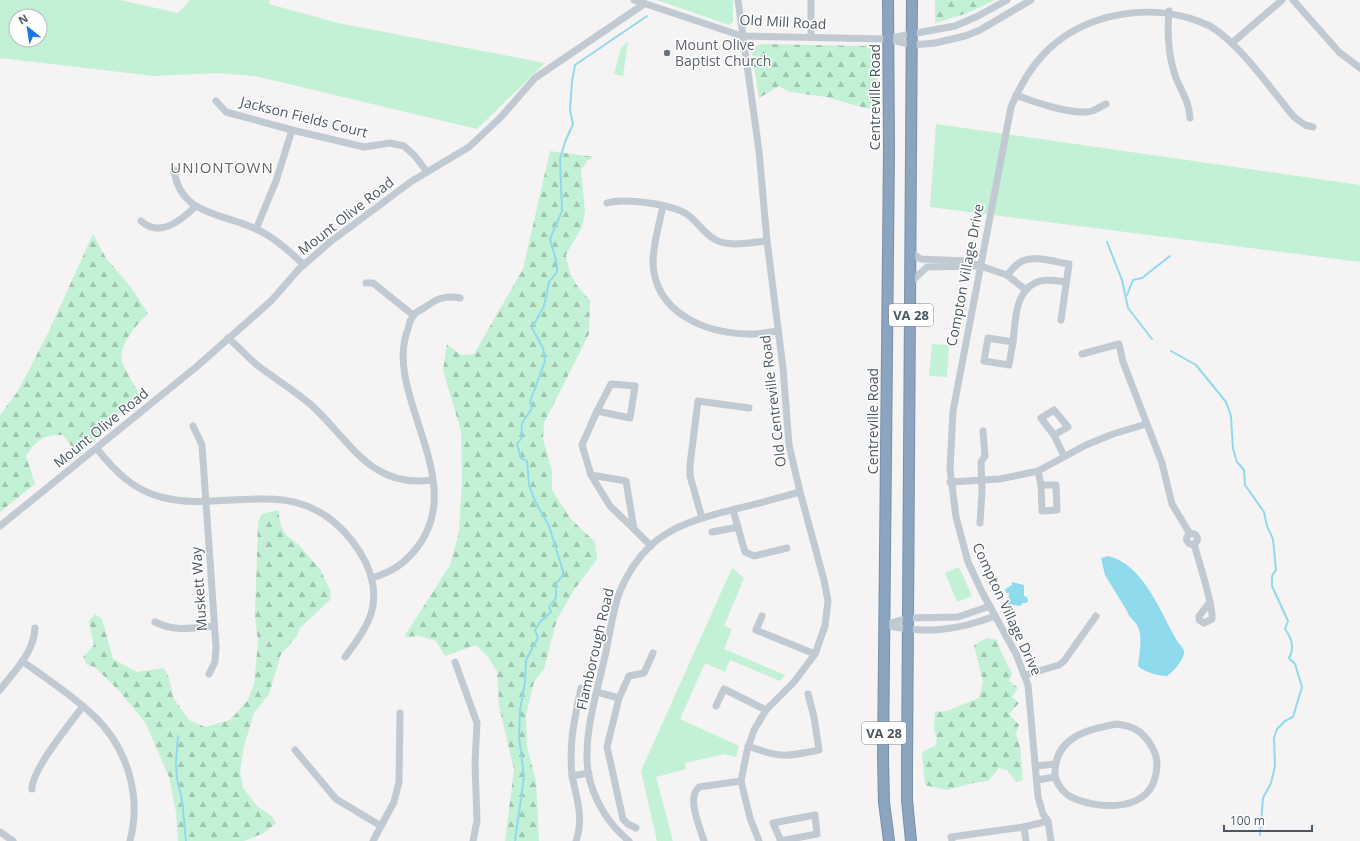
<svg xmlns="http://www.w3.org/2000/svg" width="1360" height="841" font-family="'Open Sans',sans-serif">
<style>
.green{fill:#c3f1d5;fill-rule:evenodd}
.forest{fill:url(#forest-firs)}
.water{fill:#90daee}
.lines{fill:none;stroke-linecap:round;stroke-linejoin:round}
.stream{stroke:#90daee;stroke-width:2}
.highway-casing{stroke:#7690ad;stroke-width:12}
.minor{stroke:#c1cad2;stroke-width:7}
.highway{stroke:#8ba5c1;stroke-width:10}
.worship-dot{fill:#6b7280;stroke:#fff;stroke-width:1.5}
.labels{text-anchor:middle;stroke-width:3;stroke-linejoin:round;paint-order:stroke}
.shield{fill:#fff;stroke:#808990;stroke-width:1}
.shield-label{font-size:13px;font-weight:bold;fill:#4a5661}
.street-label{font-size:14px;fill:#4a5661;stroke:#fff}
.worship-label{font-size:14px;fill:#5b616d;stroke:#fff;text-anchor:start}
.neighbourhood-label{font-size:15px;letter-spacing:1px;fill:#5f6368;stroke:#fff}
</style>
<defs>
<pattern id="forest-firs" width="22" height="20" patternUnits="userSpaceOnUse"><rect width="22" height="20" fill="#c3f1d5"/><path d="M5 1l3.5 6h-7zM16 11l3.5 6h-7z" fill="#a0c6b0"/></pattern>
</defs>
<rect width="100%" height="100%" fill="#f5f3f3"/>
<!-- green -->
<g class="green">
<path d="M0 0H120L178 13 190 0H270L269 4 338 23 545 63 477 129 255 76 218 73 154 76 0 58ZM16 16H40V40H16Z"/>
<polygon points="657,0 733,0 733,22 729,25"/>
<polygon points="628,41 623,76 614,74 621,48"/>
<polygon points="936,124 1360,185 1360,262 930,207"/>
<polygon points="932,344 949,345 947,377 929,376"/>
<polygon points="959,567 972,596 957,602 945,573"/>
<polygon points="732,568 744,578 724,626 732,629 724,649 785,675 780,681 730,660 725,672 705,663 680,719 739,746 736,757 725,754 685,763 686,769 656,777 673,841 657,841 641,771"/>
</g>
<!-- forest -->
<g class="forest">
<polygon points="935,0 995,0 965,14 935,23"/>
<polygon points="763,44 869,46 875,53 878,106 869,109 826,97 790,92 779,86 759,98 752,54 756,46"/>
<path d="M550 151 594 157 587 161 581 170 585 211 582 227 566 255C569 276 575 285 590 300L589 334 544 423 543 439 552 471V490L570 518 595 542 597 559 574 590 557 619 544 669 534 682 526 715 527 747 536 781 539 841H505L514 770 499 706 497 671 488 657 476 645 445 656 436 641 420 636 404 637 450 565 459 532 462 480 461 431 443 370 447 344 461 355 474 354 523 269Z"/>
<path d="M93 234 106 258 130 286 148 313C138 324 115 347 123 364 128 376 136 387 142 399L116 415 79 456 63 435C43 434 36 441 26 456L35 484 0 512V415L18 391 49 331Z"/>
<polygon points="278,510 281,526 285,534 298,544 320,569 331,592 330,600 300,628 297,636 281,654 269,694 254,713 244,746 240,771 243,788 257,806 272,816 276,823 264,833 244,841 178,841 176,812 169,777 145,722 119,691 95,667 87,665 83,657 94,645 89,621 95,614 102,619 113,659 137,672 163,668 168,675 174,699 189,720 205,727 230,720 248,700 254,684 258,642 255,616 258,522 262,514"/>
<polygon points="987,638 997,640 1001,652 1012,673 1009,681 1018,688 1012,697 1019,703 1009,714 1019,725 1016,733 1020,747 1023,780 1016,782 1007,770 999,768 988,781 973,783 946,790 925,785 922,752 935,746 937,739 934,729 935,712 947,711 979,698 983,682 974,645"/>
</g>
<!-- water -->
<g class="water">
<path d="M1108 556C1143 564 1160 611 1176 639 1178 643 1183 647 1184 651 1185 659 1173 672 1167 676 1158 676 1144 672 1138 666 1139 654 1143 638 1138 627 1135 620 1129 618 1127 611L1105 575 1101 558Z"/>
<polygon points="1012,582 1024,585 1024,596 1027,597 1028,601 1026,603 1023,603 1020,606 1008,604 1009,593 1006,593 1005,589 1012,585"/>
</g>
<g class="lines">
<!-- stream -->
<g class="stream">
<polyline points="1107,242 1122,280 1128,308 1152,339"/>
<polyline points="1127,295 1133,280 1142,278 1170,256"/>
<path d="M1171 351 1196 365 1226 402 1231 416 1233 449 1237 462 1244 470 1245 485 1264 512 1267 526 1273 539 1276 570 1272 576V586L1288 621 1285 629C1291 637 1295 648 1289 658L1295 664 1302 687 1293 717 1285 721 1277 729 1274 738 1275 766 1271 783 1263 798 1260 835"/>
<polyline points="178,736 176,762 177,779 182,800 186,841"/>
<polyline points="515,841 524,777 519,737 520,710 525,682 526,660 538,638 535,630 541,621 551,612 549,607 556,598 556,584 563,575 563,571 549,526 535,501 529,485 527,461 521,458 517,444 521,439 522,423 532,408 530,402 545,361 543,348 532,328 544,306 549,282 557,272 557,264 550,239 562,211 560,159 565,142 573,124 570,110 572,81 575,65 647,16"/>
</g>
<defs>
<g id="highway">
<polyline points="888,0 889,150 883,758 884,802 889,841"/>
<polyline points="911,841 907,800 907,769 912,0"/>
</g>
</defs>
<!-- highway casing -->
<use href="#highway" class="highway-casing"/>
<!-- minor -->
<g class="minor">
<polyline points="634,0 742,36 888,39 912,45 935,43 965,36 980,30 1031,0"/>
<polyline points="738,0 759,151 767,241 783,368 789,445 800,492 824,580 828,601 825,626 815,654 794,682 766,710 754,730 747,751 741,781 750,818 759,841"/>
<polyline points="811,0 811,37"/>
<polyline points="1293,0 1339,52 1360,68"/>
<path d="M1169 11C1167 34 1168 56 1176 78 1182 93 1189 101 1190 118"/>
<polyline points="890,38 955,26 978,16 1007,0"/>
<polyline points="1232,43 1282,0"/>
<path d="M1016 95C1033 102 1075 116 1092 111 1097 109 1102 106 1106 104"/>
<polyline points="216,101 226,112 292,130 364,147 390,143 404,146 415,156 427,172"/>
<path d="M174 170C180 216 224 213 256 229 274 237 289 251 303 264"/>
<path d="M607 203C625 198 673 204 688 215 699 223 705 236 718 241 733 247 752 242 767 241"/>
<path d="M663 206C659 225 653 244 653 263 655 313 705 333 748 334 758 335 768 332 778 331"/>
<path d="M141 221C160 238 180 221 195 207"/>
<polyline points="256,229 276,181 292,130"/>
<path d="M911 253 921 259 966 261 1007 275C1011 271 1014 266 1019 263 1031 254 1055 262 1069 264L1061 320"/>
<path d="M1007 275 1026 290C1015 302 1015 326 1013 342"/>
<polyline points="911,282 927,267 976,266"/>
<polyline points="366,283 373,283 413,315"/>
<path d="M1026 290C1037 277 1051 280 1066 282"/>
<path d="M228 338C238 346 246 356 257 365 274 378 292 389 309 403 349 438 369 489 432 480"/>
<polygon points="988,338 1013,342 1009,365 984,361"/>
<polyline points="1082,354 1119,344 1123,362 1162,463 1172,504 1190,534"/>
<polygon points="611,384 635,386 630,418 597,411"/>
<polyline points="597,411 582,445 591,475 610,506 634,529"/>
<polyline points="193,426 202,445 216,647 215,662 209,674"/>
<polyline points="1054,435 1068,427 1054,410 1041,418 1054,435 1064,456"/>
<path d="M97 449C115 471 133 490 161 497 221 513 281 478 334 522 348 534 358 547 366 563 384 603 369 625 345 657"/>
<polyline points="1038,471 1041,485 1056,485 1057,510 1042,511 1041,485"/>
<polyline points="591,475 626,481 634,529 651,546"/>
<polyline points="950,482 1000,479 1038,471 1086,445 1113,434 1146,424"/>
<polyline points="733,510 745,552 754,556 787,548"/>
<polyline points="702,518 690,476 690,465 698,401 749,408"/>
<polyline points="980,523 982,491 981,462 985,456 983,431"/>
<polyline points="0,526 195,368 271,301 299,269 330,242 412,181 469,147 501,117 535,78 644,4"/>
<polyline points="712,532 738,527"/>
<circle cx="1192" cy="539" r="5.5"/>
<path d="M1194 544C1198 559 1214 607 1212 619L1204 623 1199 620V616L1210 602"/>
<path d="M372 578C391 572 403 565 416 549 471 481 382 394 408 329 409 324 411 318 414 315 416 312 420 310 424 308 436 299 444 295 460 298"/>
<polyline points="762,616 756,630 815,654"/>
<path d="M155 622C175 632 192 628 214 626"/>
<polyline points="887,624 908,618 958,617 990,606"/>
<path d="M885 625C925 634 956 631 995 616"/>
<path d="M22 661C46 678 72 695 93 715 127 747 142 795 130 841"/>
<polyline points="455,662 477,723 475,763 477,821 473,841"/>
<polyline points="1025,675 1059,665 1064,661 1096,616"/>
<path d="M581 688C574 722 569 741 572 776L589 773"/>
<path d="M0 690C14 671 34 653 35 628"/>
<polyline points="597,692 619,698 629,676 644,673 653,653"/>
<polyline points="619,698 607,747 623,819 628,824 636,828"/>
<polyline points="716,706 724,689 766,710"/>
<path d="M1117 724C1123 725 1130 726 1135 729 1143 733 1149 741 1153 749 1158 758 1158 767 1155 778 1146 813 1096 809 1071 797 1063 793 1055 782 1055 773 1055 737 1088 729 1117 724Z"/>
<path d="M748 746C780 758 786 757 819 750L814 717 808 694"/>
<polyline points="295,750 336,799 381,826"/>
<polyline points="1036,766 1055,764"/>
<path d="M572 776C577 799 584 819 576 841"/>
<polyline points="1037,780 1055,777"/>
<path d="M32 789C32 769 70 724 83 706"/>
<polyline points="0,832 13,841"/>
<polyline points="373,841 394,802 399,782 400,713"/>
<path d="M629 841C608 824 593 799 588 772 583 734 597 693 605 656 610 635 612 612 620 591 627 574 637 559 650 546 674 524 704 517 735 509 757 504 778 498 800 492"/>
<path d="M704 841C700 827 686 798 699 787L741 781"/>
<polyline points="780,841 817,834 815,815 773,823 781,841"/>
<polyline points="952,841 951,837 1024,827"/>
<polyline points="1026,841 1024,827 1048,821"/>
<path d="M1051 841 1048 821 1043 814 1038 797 1028 685 1016 654 982 592 968 562 956 517 950 469 953 411 1011 107C1019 88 1028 71 1042 56 1083 11 1156 0 1210 26 1241 45 1270 88 1294 117L1305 125 1313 127"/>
</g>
<!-- highway -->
<use href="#highway" class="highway"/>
</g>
<!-- markers -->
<circle class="worship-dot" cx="667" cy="53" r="4"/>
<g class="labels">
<!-- shield labels -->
<g class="shield">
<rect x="889" y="304" width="44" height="22" rx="3"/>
<rect x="862" y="722" width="44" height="22" rx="3"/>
</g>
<g class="shield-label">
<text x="911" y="320">VA 28</text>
<text x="884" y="738">VA 28</text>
</g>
<!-- street labels -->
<g class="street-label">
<text transform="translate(783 22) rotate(3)" y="5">Old Mill Road</text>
<text transform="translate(875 97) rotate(-90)" y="5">Centreville Road</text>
<text transform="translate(304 117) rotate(14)" y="5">Jackson Fields Court</text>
<text transform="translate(346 216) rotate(-38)" y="5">Mount Olive Road</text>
<text transform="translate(965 275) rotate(-79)" y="5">Compton Village Drive</text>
<text transform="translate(773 401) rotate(-97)" y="5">Old Centreville Road</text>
<text transform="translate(873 421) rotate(-90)" y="5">Centreville Road</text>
<text transform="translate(101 428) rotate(-39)" y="5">Mount Olive Road</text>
<text transform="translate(199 589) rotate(-94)" y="5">Muskett Way</text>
<text transform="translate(1007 609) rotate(65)" y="5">Compton Village Drive</text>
<text transform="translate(595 649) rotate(-77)" y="5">Flamborough Road</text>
</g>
<!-- worship labels -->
<g class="worship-label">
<text x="675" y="50">Mount Olive<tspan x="675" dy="16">Baptist Church</tspan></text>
</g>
<!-- neighbourhood labels -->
<g class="neighbourhood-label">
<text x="222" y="173">UNIONTOWN</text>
</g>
</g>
<!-- north arrow -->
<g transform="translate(28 28) rotate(330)"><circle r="19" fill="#ffffff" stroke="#b7bbc0"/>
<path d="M0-3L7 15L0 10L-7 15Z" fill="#1a73e8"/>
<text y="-6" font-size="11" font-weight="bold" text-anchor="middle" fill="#4a5661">N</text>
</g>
<!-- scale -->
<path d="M1224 825v6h88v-6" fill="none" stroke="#4a5661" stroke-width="2"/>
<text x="1230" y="825" font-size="12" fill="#4a5661" stroke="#ffffff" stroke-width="3" paint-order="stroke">100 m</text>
</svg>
